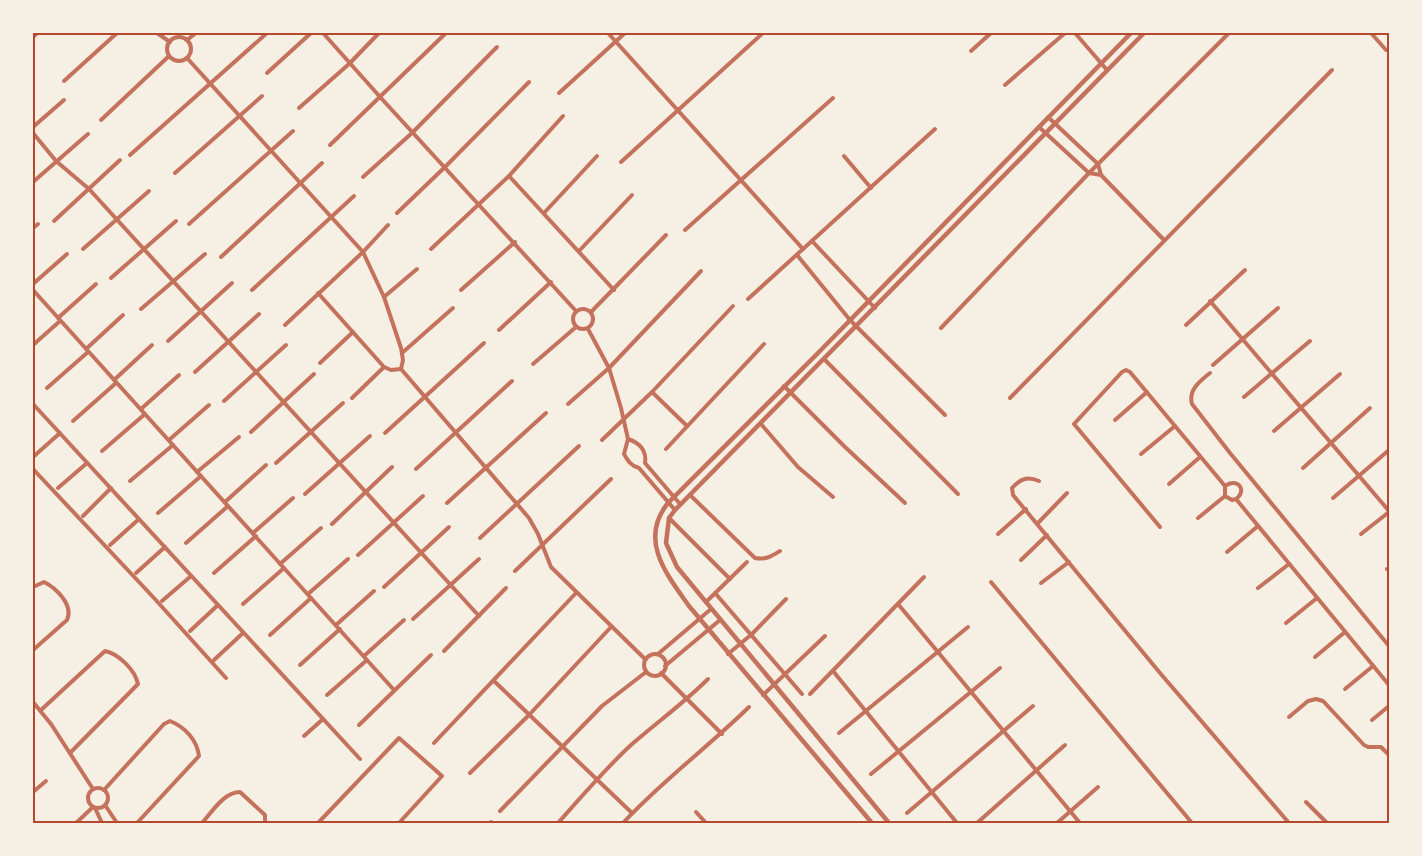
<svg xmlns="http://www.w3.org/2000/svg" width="1422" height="856" font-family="'Open Sans',sans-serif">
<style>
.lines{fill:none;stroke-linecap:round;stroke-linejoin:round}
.minor{stroke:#c5725c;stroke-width:4}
.tertiary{stroke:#c5725c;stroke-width:4.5}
.neatline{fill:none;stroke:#b5482f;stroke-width:2}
</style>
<rect width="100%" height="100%" fill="#f6efe4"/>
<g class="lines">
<!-- minor -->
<g class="minor">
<polyline points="157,33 170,42"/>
<polyline points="323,33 381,98 576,311"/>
<polyline points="608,33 803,249"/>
<polyline points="1075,33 1107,70"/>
<polyline points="1371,33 1386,50"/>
<polyline points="33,37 37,33"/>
<circle cx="179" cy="49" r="12"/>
<polyline points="187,40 196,33"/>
<polyline points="971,51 991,33"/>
<polyline points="187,58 363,252 384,297 401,348 403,360 401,369"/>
<polyline points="267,73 311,33"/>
<polyline points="64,81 117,33"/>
<polyline points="1005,85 1065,33"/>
<polyline points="559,93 625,33"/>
<polyline points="299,108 349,64 379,33"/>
<polyline points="1048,117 1098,164 1101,175 1164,240"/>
<polyline points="101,120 169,56"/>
<polyline points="33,127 64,100"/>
<polyline points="1039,127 1089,173 1101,175"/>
<polyline points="33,133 56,161 89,189 479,616"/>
<polyline points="330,145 446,33"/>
<polyline points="130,155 267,33"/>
<polyline points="844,156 871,188"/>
<polyline points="621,162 763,33"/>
<polyline points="175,173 262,96"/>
<polyline points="509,176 614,290"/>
<polyline points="363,177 412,133 497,47"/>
<polyline points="33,182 88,134"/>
<polyline points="397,213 445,167 529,82"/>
<polyline points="544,213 597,156"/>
<polyline points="54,221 120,160"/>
<polyline points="189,224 293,131"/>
<polyline points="33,228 38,224"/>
<polyline points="685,230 833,98"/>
<polyline points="812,241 875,308"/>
<polyline points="83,249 149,191"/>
<polyline points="431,249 509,176 563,116"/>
<polyline points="579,251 632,195"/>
<polyline points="797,255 850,320 945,415"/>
<polyline points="221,257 322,163"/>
<polyline points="111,278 176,221"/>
<polyline points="33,284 67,254"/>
<polyline points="33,290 394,690"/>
<polyline points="252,290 354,196"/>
<polyline points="461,290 515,242"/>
<polyline points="318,293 384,367 391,370 401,369"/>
<polyline points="384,297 417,269"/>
<polyline points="748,299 935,129"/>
<polyline points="1210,301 1389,511"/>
<circle cx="583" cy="319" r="10"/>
<polyline points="141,309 205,254"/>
<polyline points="591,312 666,235"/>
<polyline points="58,318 96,284"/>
<polyline points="285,325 363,252 388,225"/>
<polyline points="1186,325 1245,270"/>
<polyline points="941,328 1089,173 1229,33"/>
<path d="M588 329 609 368 621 408 628 439 624 454C628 461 631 466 639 468L675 510"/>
<polyline points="499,330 551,282"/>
<polyline points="168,341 232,283"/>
<polyline points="33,345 60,321"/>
<polyline points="86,349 123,315"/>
<polyline points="402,353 453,308"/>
<polyline points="824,359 958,494"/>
<polyline points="320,363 353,332"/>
<polyline points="533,364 576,327"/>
<polyline points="1213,365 1278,308"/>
<polyline points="401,369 529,518 538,534 551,567 645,659"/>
<polyline points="195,372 259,314"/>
<path d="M1210 373C1200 381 1188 390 1192 404L1230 453 1389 646"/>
<polyline points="114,380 152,345"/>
<polyline points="784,386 844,446 905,503"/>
<polyline points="47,388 88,352"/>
<polyline points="652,392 687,426"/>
<polyline points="1244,397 1310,341"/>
<polyline points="352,398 384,367"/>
<polyline points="1010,398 1332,70"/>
<polyline points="224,401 286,345"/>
<polyline points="33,404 360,759"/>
<polyline points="568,404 609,368 701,271"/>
<polyline points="141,409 179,375"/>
<polyline points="1115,420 1147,392"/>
<polyline points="73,421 116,383"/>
<polyline points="761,424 798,467 833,497"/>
<polyline points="1274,431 1340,374"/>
<polyline points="251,432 314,374"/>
<polyline points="385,433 484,343"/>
<path d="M628 439C640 443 647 451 645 463L680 504"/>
<polyline points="169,440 209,405"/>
<polyline points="602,440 652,392 733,306"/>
<polyline points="666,449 764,344"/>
<polyline points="102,451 145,414"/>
<polyline points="1141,454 1175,426"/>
<polyline points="33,457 60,433"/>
<polyline points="276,463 343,403"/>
<polyline points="1303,468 1370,408"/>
<polyline points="33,469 154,598 226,678"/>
<polyline points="416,469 512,381"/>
<polyline points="197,472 239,437"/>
<polyline points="130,481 173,445"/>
<path d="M1039 481C1027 476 1020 479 1012 488L1013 495 1160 673 1289 823"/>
<polyline points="1169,484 1200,457"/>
<polyline points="58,488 87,463"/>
<polyline points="305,494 370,436"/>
<path d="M690 495 755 558C766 560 772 556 780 551"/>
<polyline points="1333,498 1389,450"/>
<path d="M1236 499C1248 490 1237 477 1225 486V496L1232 500 1236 499 1389 685"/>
<polyline points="225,502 266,465"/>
<polyline points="447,503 546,413"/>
<polyline points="158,513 201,476"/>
<polyline points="83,516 111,488"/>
<polyline points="669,518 730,579"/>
<polyline points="1198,518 1225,496"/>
<polyline points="1038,523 1067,493"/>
<polyline points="332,524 392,467"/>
<polyline points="1160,527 1074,424 1122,372 1126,370 1130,372 1225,486"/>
<polyline points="253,533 293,498"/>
<polyline points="998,534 1026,509"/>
<polyline points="1361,534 1389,512"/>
<polyline points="480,538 579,446"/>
<polyline points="186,543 228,506"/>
<polyline points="110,545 139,519"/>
<polyline points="1227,552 1258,526"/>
<polyline points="358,555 423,496"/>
<polyline points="1021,560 1047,535"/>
<polyline points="280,564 321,528"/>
<polyline points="1387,569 1389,568"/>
<polyline points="515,571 611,479"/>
<polyline points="136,573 165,547"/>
<polyline points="214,573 256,536"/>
<polyline points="991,582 1192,823"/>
<polyline points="1041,583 1069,562"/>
<path d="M33 587 44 582C56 588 74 605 67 620L33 650"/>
<polyline points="384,587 449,527"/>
<polyline points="1258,588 1289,564"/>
<polyline points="715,593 802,694"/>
<polyline points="308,594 348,559"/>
<polyline points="162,601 191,576"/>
<polyline points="706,602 747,562"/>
<polyline points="243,604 284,568"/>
<polyline points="898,604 1080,823"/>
<polyline points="413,619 479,559"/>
<polyline points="1286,623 1317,598"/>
<polyline points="336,625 374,591"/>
<polyline points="190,631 218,605"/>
<polyline points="270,635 311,598"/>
<polyline points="444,651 506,588"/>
<polyline points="658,654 711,609"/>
<polyline points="728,654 752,634 786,599"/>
<circle cx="655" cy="665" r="11"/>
<polyline points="364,656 404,620"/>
<polyline points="1315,657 1345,632"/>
<polyline points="214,660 243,633"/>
<polyline points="300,665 340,629"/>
<polyline points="665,666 720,620"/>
<polyline points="833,671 957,823"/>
<polyline points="661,673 722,734"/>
<polyline points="494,681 632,813"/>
<polyline points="1345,689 1373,666"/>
<polyline points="810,694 924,577"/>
<polyline points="327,695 367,660"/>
<polyline points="763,695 825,636"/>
<polyline points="33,702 51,724 93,789"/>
<path d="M41 710 105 651C119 654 135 670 138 684L70 753"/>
<polyline points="1289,717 1308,701 1316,699 1323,701 1364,745 1368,747 1381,747 1389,755"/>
<polyline points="1372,720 1389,706"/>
<polyline points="359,725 431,655"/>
<polyline points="839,733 968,627"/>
<polyline points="304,736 323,719"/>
<polyline points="434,743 576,593"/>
<polyline points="470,773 529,715 611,627"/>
<polyline points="871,774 1000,668"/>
<circle cx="98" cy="798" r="10"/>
<path d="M104 790 164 724 170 721C185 727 197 740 199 756L137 823"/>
<polyline points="33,792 46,781"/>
<polyline points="1306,802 1327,823"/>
<polyline points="105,805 117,823"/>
<polyline points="95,808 102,823"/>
<polyline points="500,811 602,706 646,672"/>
<polyline points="696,812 706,823"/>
<polyline points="907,813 1033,706"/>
<polyline points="76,823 93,807"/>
<path d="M202 823C212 812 224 792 240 792L265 815V823"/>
<polyline points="318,823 399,738 442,776 399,823"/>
<polyline points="491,823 491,822"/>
<path d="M558 823C582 796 605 769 631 745 656 723 684 703 708 679"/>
<path d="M623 823C662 781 708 747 749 707"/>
<polyline points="977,823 1065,745"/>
<polyline points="1057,823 1098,787"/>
</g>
<!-- tertiary -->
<g class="tertiary">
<path d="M872 823 689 606C667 575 638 540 668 503L817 354 1131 33"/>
<polyline points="889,823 677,567 666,543 669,518 675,510 1144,33"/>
</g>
</g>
<!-- border -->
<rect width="1422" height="856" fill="none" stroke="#f6efe4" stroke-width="69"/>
<rect x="34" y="34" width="1354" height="788" class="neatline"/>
</svg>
